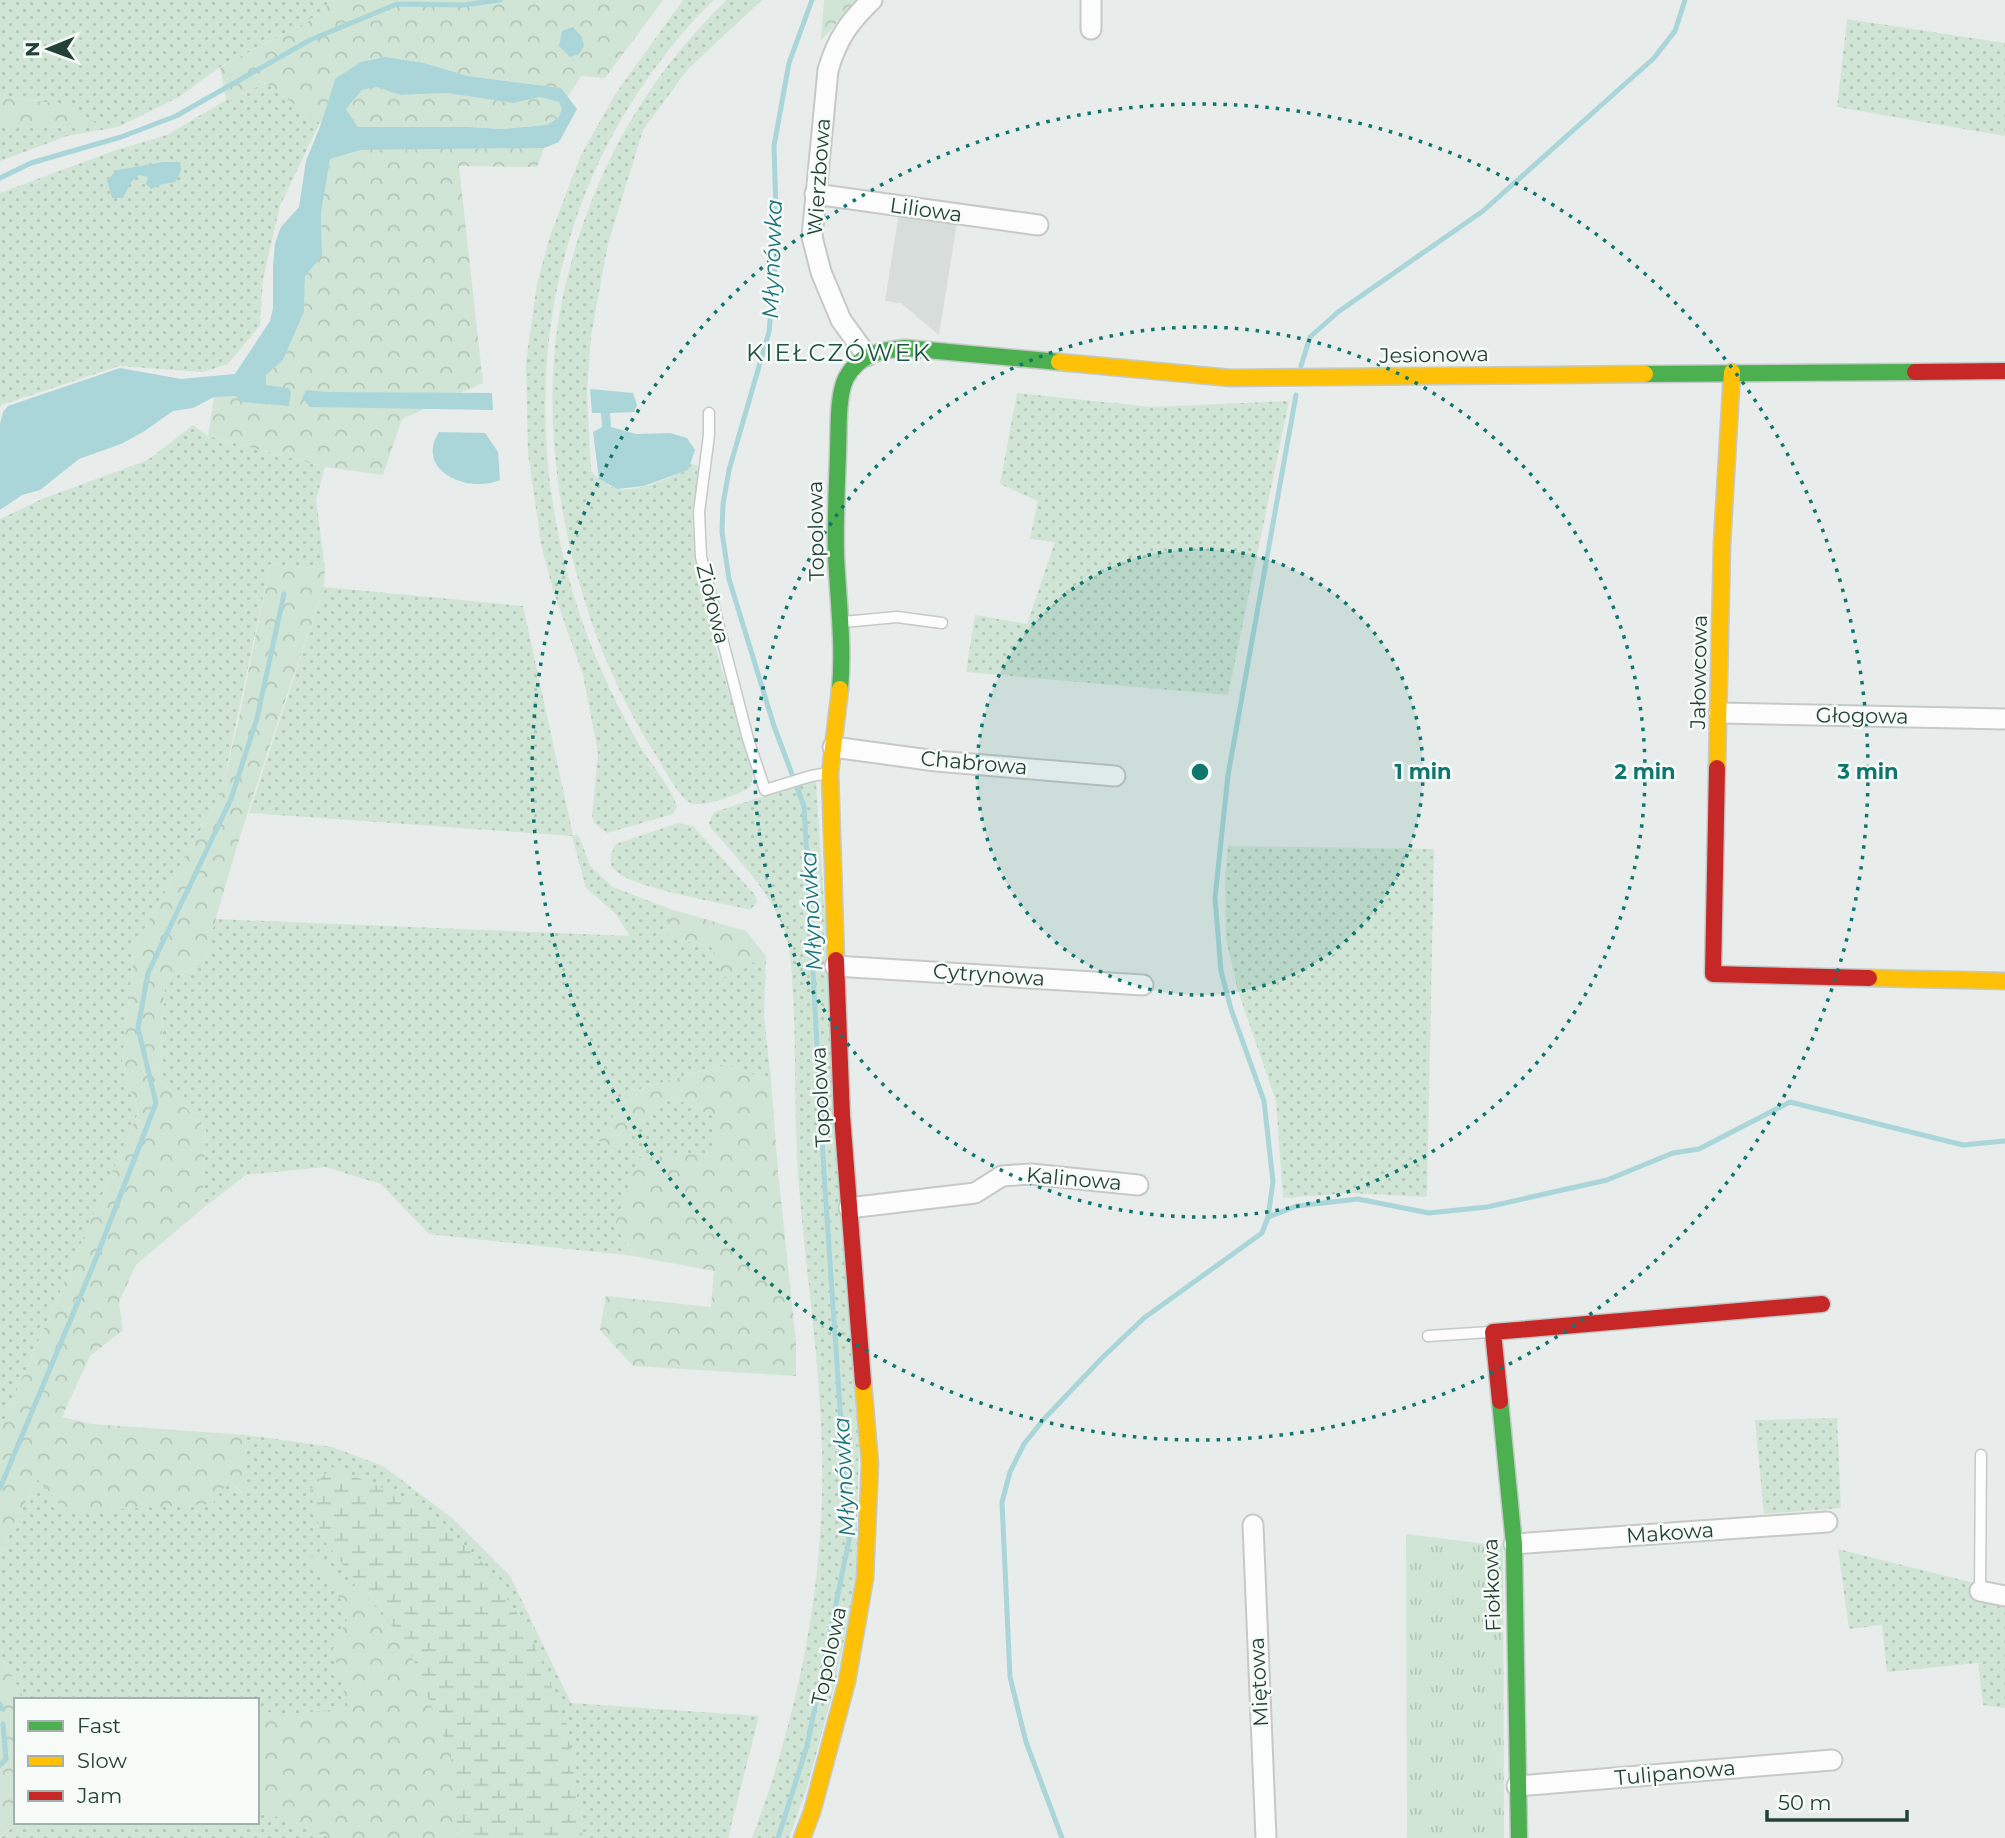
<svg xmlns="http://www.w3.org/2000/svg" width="2005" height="1838" font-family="Montserrat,sans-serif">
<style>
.built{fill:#d6ddda}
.grass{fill:url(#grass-dots)}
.forest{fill:url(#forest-crowns)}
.wetland{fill:url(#wetland-marsh)}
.park{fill:url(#park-tufts)}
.water{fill:#aad6d9;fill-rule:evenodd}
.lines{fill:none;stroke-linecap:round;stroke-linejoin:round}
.stream{stroke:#aad6d9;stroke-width:5}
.lane-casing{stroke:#c5c9c7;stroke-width:13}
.street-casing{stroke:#c5c9c7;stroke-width:23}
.fast-casing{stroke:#c3cac7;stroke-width:19}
.slow-casing{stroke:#c3cac7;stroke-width:19}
.jam-casing{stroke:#c3cac7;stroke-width:19}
.lane{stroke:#fcfcfc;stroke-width:10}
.street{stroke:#fcfcfc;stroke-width:19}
.fast{stroke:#4caf50;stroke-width:16}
.slow{stroke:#ffc107;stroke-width:16}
.jam{stroke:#c62828;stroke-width:16}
.ring{fill:none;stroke:#0f766e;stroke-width:3.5;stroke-dasharray:3.5 7}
.labels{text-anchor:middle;stroke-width:5;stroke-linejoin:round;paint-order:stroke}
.street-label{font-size:21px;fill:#244137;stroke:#f6fbf8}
.water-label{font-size:23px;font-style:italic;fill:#1e737d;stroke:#f6fbf8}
.quarter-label{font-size:24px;letter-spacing:2px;fill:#205343;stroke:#f6fbf8}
.centre{fill:#0f766e;stroke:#f6fbf8;stroke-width:3.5}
.ring-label{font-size:21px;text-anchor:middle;font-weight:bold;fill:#0f766e;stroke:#f6fbf8;stroke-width:5;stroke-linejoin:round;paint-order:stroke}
</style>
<defs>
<pattern id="grass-dots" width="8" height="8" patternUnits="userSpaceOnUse" patternTransform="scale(1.75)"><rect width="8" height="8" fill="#d1e5d6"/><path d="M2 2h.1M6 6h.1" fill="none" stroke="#b3c6b8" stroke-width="1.8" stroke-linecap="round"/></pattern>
<pattern id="forest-crowns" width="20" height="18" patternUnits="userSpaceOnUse" patternTransform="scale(1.75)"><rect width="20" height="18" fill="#d1e5d6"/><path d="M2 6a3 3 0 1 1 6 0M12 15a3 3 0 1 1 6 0" fill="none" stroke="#b3c6b8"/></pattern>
<pattern id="wetland-marsh" width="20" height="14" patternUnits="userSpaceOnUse" patternTransform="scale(1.75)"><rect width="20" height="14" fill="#d1e5d6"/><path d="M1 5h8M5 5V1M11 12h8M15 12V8" fill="none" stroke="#b3c6b8"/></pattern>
<pattern id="park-tufts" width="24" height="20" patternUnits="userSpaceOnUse" patternTransform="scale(1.75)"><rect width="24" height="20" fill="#d1e5d6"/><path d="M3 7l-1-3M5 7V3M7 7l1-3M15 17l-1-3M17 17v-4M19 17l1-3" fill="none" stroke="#b3c6b8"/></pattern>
</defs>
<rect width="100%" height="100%" fill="#e8ecea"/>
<!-- built -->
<polygon class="built" points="899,213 957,222 939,335 901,303 885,301"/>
<!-- grass -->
<g class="grass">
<polygon points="0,0 335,0 307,22 220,67 179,97 118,127 67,136 0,161 0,124 95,124 67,105 8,97 0,99"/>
<path d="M683 0H714C687 25 664 55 643 85 527 255 519 465 594 653 607 684 622 715 638 743 650 764 670 784 677 807L673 814 607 833 595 824 592 816 598 753 583 675 553 590 541 544 528 453 526 362 537 284 550 236 581 155 616 93Z"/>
<path d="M727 0H762L687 70 643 130 608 244 591 336 587 393 591 471C598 478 609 488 618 489 641 492 667 478 688 470L690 463 698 466 693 526 698 574 719 660 753 771 751 785 746 790C735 795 702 808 691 803 678 797 662 765 654 752 576 631 533 449 561 306 584 189 640 82 727 0Z"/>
<polygon points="1847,19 2005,43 2005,136 1837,107"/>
<polygon points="266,83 320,122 280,206 263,279 260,325 228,364 203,372 119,366 1,405 0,408 0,193 116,150 167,135 226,100"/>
<polygon points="1017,393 1151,407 1289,401 1228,695 966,672 975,615 1027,624 1055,542 1030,539 1038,501 1000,484"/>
<polygon points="193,425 208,436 325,467 316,500 325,569 270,564 221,794 135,945 122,1061 138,1113 0,1429 0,519 42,499 148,460"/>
<polygon points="324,587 523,606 573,835 579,836 590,866 613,887 670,909 668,938 711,946 723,977 766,956 764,1016 771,1081 724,1064 630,1092 616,1148 672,1097 715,1117 715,1153 615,1225 634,1256 429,1234 381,1184 325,1167 246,1175 202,1209 206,1129 159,1080 165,980 204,964 215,919 630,936 615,913 586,888 572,836 249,813"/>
<path d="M810 781 816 782 859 1432 856 1581 835 1684 807 1788 789 1838H752C793 1730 819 1612 822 1496 825 1389 806 1281 798 1174 793 1098 798 1021 789 946 777 897 742 864 710 827L709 823 713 814 718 811Z"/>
<path d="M678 823 693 826 755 895 757 902 751 909H746C719 902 630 888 614 869 607 862 612 851 616 844Z"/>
<polygon points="1228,846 1434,849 1427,1197 1351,1193 1283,1198 1276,1101 1238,991 1226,939 1225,880"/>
<polygon points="1837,1418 1841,1508 1764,1514 1755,1420"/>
<polygon points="246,1435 332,1447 383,1466 452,1518 510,1576 571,1703 759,1716 728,1838 0,1838 18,1822 257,1822 257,1700 25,1700 0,1655 0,1553 37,1479 229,1481 242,1493"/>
<polygon points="1838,1549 1986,1586 2005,1604 2005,1708 1983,1705 1978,1663 1887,1672 1882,1625 1849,1629"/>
</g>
<!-- forest -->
<g class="forest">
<polygon points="335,0 663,0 605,78 581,76 567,98 560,88 468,76 424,63 335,79 321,124 266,83 226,100 220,67 307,22"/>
<polygon points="824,0 856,0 821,41"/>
<polygon points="377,87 400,95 447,93 513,103 540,97 559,102 562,109 558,118 547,125 502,129 468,127 358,127 346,109 362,90"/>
<polygon points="8,97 67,105 97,124 0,124 0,99"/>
<polygon points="544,148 537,167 459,166 483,383 402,419 383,475 325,467 208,436 214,397 236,396 266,403 266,375 283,360 304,312 305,276 322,255 321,213 330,159 361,150"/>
<path d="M270 564 325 569 324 587C282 712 236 836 204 964L165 980 159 1080 206 1129 202 1209 136 1265 119 1302 123 1330 90 1356 62 1417 92 1424 246 1435 243 1493 229 1481 212 1504 67 1512 37 1479 0 1553V1429L138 1113 122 1061 135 945 221 794 239 718Z"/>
<polygon points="670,909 746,931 766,956 723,978 711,946 667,938"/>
<polygon points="724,1064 771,1081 778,1171 796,1342 796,1376 633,1366 600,1330 606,1296 711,1307 714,1271 634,1256 615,1225 638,1158 715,1153 715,1117 672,1097 616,1148 596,1140 630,1092"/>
<polygon points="306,1553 363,1592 407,1645 451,1755 458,1838 330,1838 257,1809 257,1709 281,1715 348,1708 333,1649 349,1615 334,1588"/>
<polygon points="0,1655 25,1700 16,1700 16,1822 18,1822 0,1837"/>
</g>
<!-- wetland -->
<polygon class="wetland" points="332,1467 416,1502 483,1563 529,1631 567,1725 583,1838 458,1838 451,1755 407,1645 322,1538 310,1490"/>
<!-- park -->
<polygon class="park" points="1406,1534 1503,1546 1504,1838 1407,1838"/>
<!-- water -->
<g class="water">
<polygon points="573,27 582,37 584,46 579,54 570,57 559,46 562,31"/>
<path d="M385 57 424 63 468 76 561 88 577 109 559 142 544 148 361 150 330 159 321 213 322 256 305 276 304 312 283 360 266 375V385L288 388 291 392 289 406 242 402 236 396 214 397 193 408 173 411 143 432 121 444 79 459 40 490 22 495 0 510V424L3 412 8 406 120 368 181 379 235 374 270 321 273 308V266L275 243 281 227 299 207 306 161 321 124 335 79 361 62ZM377 87 400 95 447 93 513 103 540 97 559 102 562 109 558 118 547 125 502 129 468 127H358L346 109 362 90Z"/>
<polygon points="163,162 180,162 181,171 175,182 163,184 151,189 146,184 148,177 139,175 131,182 123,198 112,198 107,180 117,170"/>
<polygon points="590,389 633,393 637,405 634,412 610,413 611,427 636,434 670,433 687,438 695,450 688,470 644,486 617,489 599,479 593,432 602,427 601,413 592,413"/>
<polygon points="306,390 326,392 492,393 493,410 310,407 302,398"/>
<path d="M439 432 485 433 498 452 500 480C469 494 414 471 439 432Z"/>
</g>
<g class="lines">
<!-- stream -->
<g class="stream">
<polyline points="0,178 31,163 121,137 176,116 310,40 397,4 463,5 500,0"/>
<polyline points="1301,366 1310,337 1338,312 1483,211 1654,58 1675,31 1685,0"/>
<polyline points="1268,1217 1297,1206 1358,1199 1429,1213 1487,1207 1607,1180 1673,1153 1699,1149 1790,1102 1963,1145 2005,1141"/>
<polyline points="0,1488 93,1266 156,1103 138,1028 148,973 231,799 257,718 284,594"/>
<polyline points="0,1704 2,1709"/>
<polyline points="0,1765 6,1759 3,1724"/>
<polyline points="778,1838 807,1746 849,1540 824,1174 804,806 774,726 729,579 722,532 723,504 729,470 769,332 777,245 774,146 789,63 812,0"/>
<polyline points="1062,1838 1026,1742 1010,1677 1002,1502 1010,1472 1024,1444 1044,1419 1103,1357 1144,1318 1262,1233 1268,1217 1273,1182 1264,1101 1231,1009 1221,971 1215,898 1228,775 1296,395"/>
</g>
<defs>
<g id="lane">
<polyline points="709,413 709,435 699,512 701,557 748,739 765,790 811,776 829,773"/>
<polyline points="843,622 897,617 942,623"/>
<polyline points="1428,1336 1490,1332"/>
<polyline points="1980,1591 1981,1455"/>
</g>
<g id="street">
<polyline points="1091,29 1091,0"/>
<polyline points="815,194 1038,225"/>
<path d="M867 356 841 320 821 272 812 237 828 70C837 39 849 22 872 0"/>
<polyline points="1719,713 2005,719"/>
<polyline points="833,747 936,761 1115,776"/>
<polyline points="835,966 1143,985"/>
<polyline points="849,1208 975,1193 1002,1176 1031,1174 1138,1185"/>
<polyline points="1253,1525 1266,1838"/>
<polyline points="1514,1544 1827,1522"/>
<polyline points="1980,1591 2005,1596"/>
<polyline points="1517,1786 1832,1760"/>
</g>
<g id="fast">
<polyline points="1645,374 1915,372"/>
<path d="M840 689C844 645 838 599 836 555 835 521 837 486 838 453 839 432 837 396 846 378 859 354 881 350 905 348L1059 362"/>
<polyline points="1500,1401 1514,1544 1519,1838"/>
</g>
<g id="slow">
<polyline points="1059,362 1231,378 1645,374"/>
<polyline points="1717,768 1722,544 1732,372"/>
<polyline points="836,960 830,773 840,689"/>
<polyline points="1869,978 2005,981"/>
<polyline points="802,1838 812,1812 847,1681 865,1578 870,1464 863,1382"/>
</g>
<g id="jam">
<polyline points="1915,372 2005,371"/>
<polyline points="1717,768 1713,974 1869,978"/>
<polyline points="836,960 842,1116 863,1382"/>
<polyline points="1500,1401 1493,1332 1822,1304"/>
</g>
</defs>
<!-- lane casing -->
<use href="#lane" class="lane-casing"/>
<!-- street casing -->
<use href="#street" class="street-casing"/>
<!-- fast casing -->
<use href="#fast" class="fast-casing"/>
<!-- slow casing -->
<use href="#slow" class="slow-casing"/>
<!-- jam casing -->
<use href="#jam" class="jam-casing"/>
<!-- lane -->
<use href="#lane" class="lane"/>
<!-- street -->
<use href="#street" class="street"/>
<!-- fast -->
<use href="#fast" class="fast"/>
<!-- slow -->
<use href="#slow" class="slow"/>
<!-- jam -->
<use href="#jam" class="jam"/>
</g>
<!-- distance rings -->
<circle cx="1200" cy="772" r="223" fill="#0f766e" fill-opacity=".12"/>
<g class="ring">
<circle cx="1200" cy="772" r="223"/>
<circle cx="1200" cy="772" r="445"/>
<circle cx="1200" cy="772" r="668"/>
</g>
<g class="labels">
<!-- street labels -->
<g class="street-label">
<text transform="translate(819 177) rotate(-86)" y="7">Wierzbowa</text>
<text transform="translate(926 210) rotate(8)" y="7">Liliowa</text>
<text transform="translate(1434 355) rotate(-1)" y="7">Jesionowa</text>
<text transform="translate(816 531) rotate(-91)" y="7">Topolowa</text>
<text transform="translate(713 604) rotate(76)" y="7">Ziołowa</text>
<text transform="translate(1699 672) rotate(-89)" y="7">Jałowcowa</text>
<text transform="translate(1862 716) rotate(1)" y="7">Głogowa</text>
<text transform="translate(974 763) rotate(5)" y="7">Chabrowa</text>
<text transform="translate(989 975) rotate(4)" y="7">Cytrynowa</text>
<text transform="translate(821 1097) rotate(-93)" y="7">Topolowa</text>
<text transform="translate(1074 1179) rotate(5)" y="7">Kalinowa</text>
<text transform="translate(1670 1533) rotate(-4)" y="7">Makowa</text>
<text transform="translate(1492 1585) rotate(-92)" y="7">Fiołkowa</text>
<text transform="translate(829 1656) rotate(-78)" y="7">Topolowa</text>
<text transform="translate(1259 1682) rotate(-93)" y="7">Miętowa</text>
<text transform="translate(1675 1773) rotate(-5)" y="7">Tulipanowa</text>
</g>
<!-- water labels -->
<g class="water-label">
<text transform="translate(772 259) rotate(-88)" y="8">Młynówka</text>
<text transform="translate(811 911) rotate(-93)" y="8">Młynówka</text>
<text transform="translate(844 1477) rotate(-93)" y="8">Młynówka</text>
</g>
<!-- quarter labels -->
<g class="quarter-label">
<text x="839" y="361">KIEŁCZÓWEK</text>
</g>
</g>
<circle cx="1200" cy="772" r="10" class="centre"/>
<g class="ring-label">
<text x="1423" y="779">1 min</text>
<text x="1645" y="779">2 min</text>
<text x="1868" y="779">3 min</text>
</g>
<!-- legend -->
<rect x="14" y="1698" width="245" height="126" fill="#f6fbf8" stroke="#a2b1ab" stroke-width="2"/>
<rect x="28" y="1721" width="35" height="10" fill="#4caf50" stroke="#a2b1ab" stroke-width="2"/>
<text x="77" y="1733" font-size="21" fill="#244137">Fast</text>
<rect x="28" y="1756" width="35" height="10" fill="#ffc107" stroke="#a2b1ab" stroke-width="2"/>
<text x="77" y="1768" font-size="21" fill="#244137">Slow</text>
<rect x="28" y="1791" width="35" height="10" fill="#c62828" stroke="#a2b1ab" stroke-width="2"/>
<text x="77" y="1803" font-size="21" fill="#244137">Jam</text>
<!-- north arrow -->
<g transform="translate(49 49) rotate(269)" stroke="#f6fbf8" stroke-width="5" paint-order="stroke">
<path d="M0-5L12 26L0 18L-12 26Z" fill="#244137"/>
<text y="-10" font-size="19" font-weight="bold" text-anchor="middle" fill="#244137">N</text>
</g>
<!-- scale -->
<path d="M1767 1810v10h140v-10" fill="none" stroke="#244137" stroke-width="3.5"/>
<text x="1778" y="1810" font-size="21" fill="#244137" stroke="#f6fbf8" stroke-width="5" paint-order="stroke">50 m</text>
</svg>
